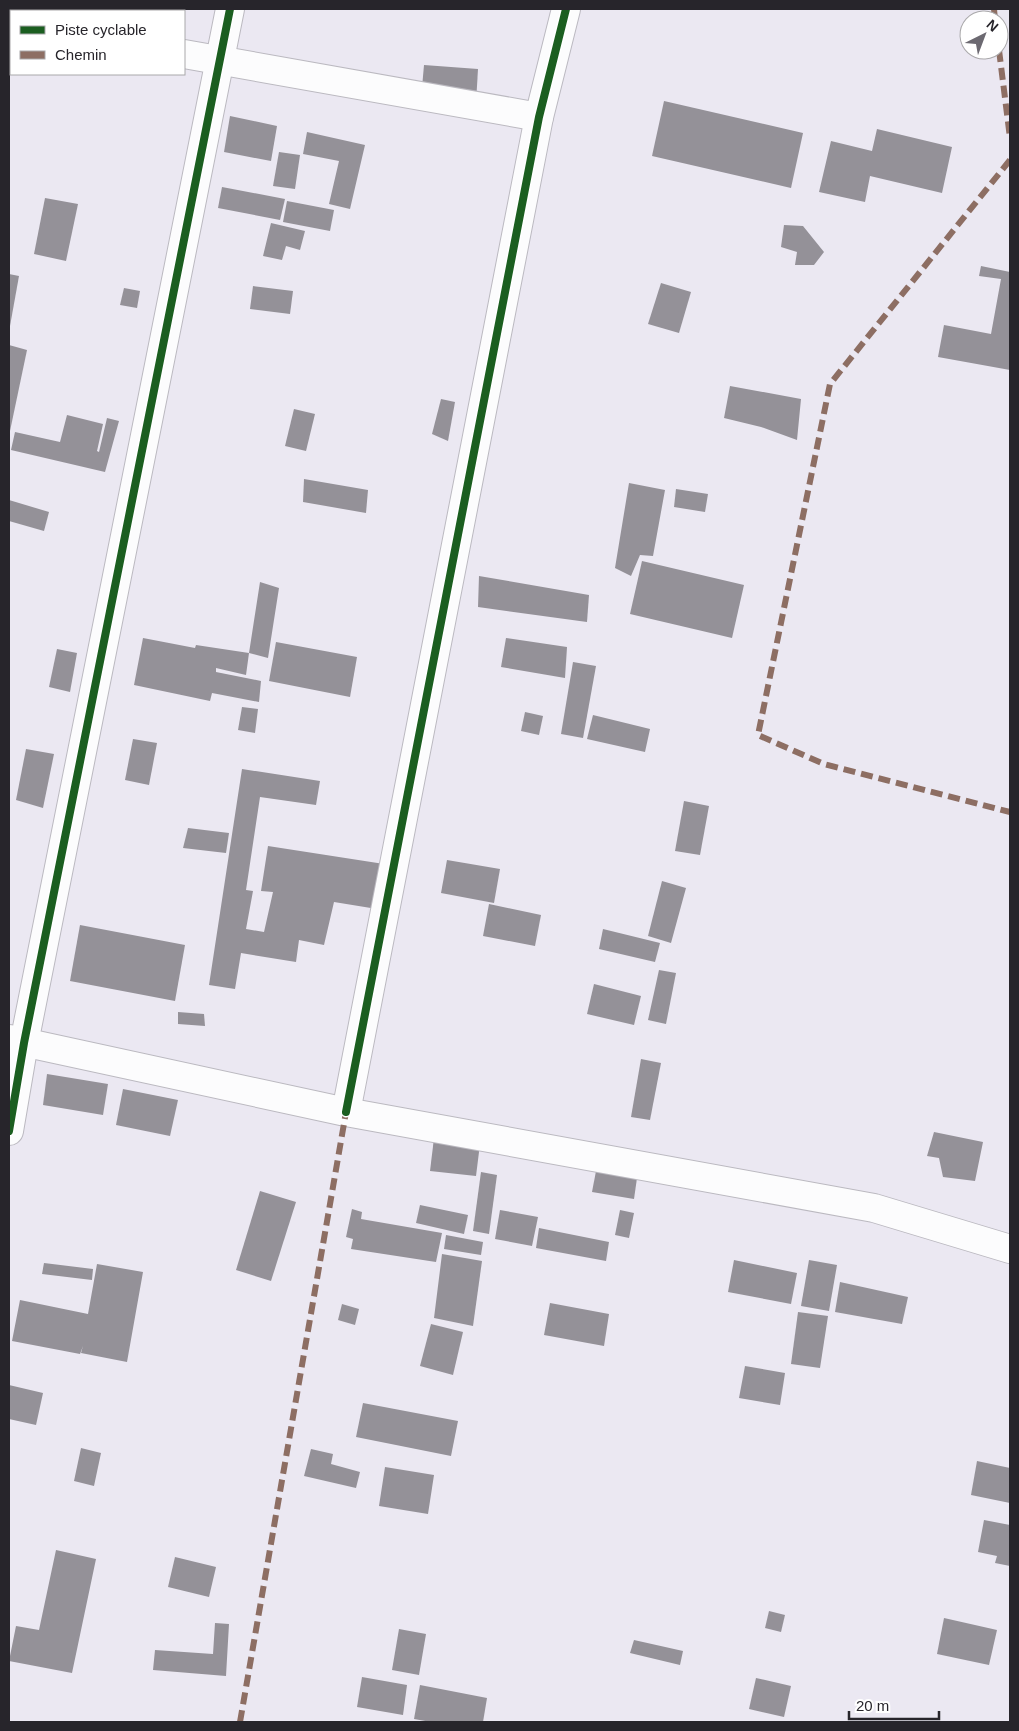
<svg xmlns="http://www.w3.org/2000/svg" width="1019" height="1731" font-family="Arial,sans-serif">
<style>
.building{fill:#949198}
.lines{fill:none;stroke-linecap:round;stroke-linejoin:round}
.minor-casing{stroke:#bbb9c0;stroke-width:30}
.minor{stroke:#fcfcfd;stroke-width:28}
.quiet{stroke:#8d6e63;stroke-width:6;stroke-dasharray:12 6;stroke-linecap:butt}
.cycleway-casing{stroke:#fff;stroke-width:11}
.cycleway{stroke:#1b5e20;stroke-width:8}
</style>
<rect width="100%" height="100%" fill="#ebe8f2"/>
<!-- building -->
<g class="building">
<polygon points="424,65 478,69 476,103 421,99"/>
<polygon points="664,101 803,133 791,188 652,156"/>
<polygon points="230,116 277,126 271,161 224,152"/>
<polygon points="877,129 952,147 942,193 870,176 865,202 819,192 831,141 872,151"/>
<polygon points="307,132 365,145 350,209 329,204 339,161 303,154"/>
<polygon points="279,152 300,155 295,189 273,186"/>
<polygon points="222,187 285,199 280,220 218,208"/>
<polygon points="45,198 78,204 66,261 34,254"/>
<polygon points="287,201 334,210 330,231 283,222"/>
<polygon points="271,223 305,231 300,250 286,246 282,260 263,256"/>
<polygon points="784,225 803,226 824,252 814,265 795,265 797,252 781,247"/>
<polygon points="981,266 1010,272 1010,370 938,357 944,325 991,334 1001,279 979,276"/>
<polygon points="9,274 19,276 10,326 9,326"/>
<polygon points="661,283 691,292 679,333 648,324"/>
<polygon points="253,286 293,291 290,314 250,309"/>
<polygon points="124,288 140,291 137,308 120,305"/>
<polygon points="9,345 27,350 10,431 9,430"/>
<polygon points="730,386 801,399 797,440 761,427 724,418"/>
<polygon points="441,399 455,402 448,441 432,434"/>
<polygon points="294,409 315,414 306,451 285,446"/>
<polygon points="67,415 103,424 97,451 99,452 107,418 119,421 105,472 11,450 15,432 60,442"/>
<polygon points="304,479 368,490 366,513 303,502"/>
<polygon points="629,483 665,490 653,556 640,555 631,576 615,568"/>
<polygon points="676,489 708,494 705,512 674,507"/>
<polygon points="9,500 49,512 44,531 9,521"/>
<polygon points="642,561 744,585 732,638 630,614"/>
<polygon points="479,576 589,595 587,622 478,607"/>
<polygon points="260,582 279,588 268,658 249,653 246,675 216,668 216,672 261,681 259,702 212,693 210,701 134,685 143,638 195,648 196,645 249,653"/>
<polygon points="506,638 567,647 565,678 501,667"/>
<polygon points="276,642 357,657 350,697 269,681"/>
<polygon points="57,649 77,653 70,692 49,687"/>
<polygon points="573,662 596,666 583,738 561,734"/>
<polygon points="242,707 258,709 255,733 238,730"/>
<polygon points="525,712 543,716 539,735 521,731"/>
<polygon points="593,715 650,729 645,752 587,739"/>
<polygon points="133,739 157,743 149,785 125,780"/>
<polygon points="26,749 54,754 43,808 16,800"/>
<polygon points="242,769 320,781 316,805 260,797 246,890 253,891 246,929 264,932 273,892 261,891 268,846 384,864 377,909 334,902 324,945 299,940 296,962 241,953 235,989 209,985"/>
<polygon points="684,801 709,806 700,855 675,851"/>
<polygon points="188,828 229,833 226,853 183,848"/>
<polygon points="447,860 500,869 494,903 441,893"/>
<polygon points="662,881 686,888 671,943 648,936"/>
<polygon points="489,904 541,915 535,946 483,936"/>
<polygon points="80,925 185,945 175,1001 70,981"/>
<polygon points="603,929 660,943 655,962 599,949"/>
<polygon points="659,970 676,973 666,1024 648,1020"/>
<polygon points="594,984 641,996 634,1025 587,1014"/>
<polygon points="178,1012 204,1014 205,1026 178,1024"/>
<polygon points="641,1059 661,1063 650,1120 631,1117"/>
<polygon points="47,1074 108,1084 103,1115 43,1105"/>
<polygon points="123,1089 178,1100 170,1136 116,1125"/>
<polygon points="934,1132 983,1142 975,1181 943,1177 939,1158 927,1156"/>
<polygon points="434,1138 480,1144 476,1176 430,1171"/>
<polygon points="596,1171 637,1178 634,1199 592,1192"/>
<polygon points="481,1172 497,1175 489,1234 473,1231"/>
<polygon points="260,1191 296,1202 271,1281 236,1270"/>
<polygon points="420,1205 468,1215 464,1234 416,1223"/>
<polygon points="352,1209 362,1212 361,1219 442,1233 436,1262 351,1249 353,1239 346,1237"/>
<polygon points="500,1210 538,1217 532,1246 495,1239"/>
<polygon points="620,1210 634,1213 629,1238 615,1235"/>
<polygon points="539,1228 609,1242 606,1261 536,1248"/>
<polygon points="446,1235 483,1242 481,1255 444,1249"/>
<polygon points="442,1254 482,1261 473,1326 434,1318"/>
<polygon points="734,1260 797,1273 791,1304 728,1292"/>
<polygon points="809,1260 837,1265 829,1311 801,1306"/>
<polygon points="44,1263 93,1269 92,1280 42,1274"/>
<polygon points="97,1264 143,1272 127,1362 81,1353 83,1346 80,1354 12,1341 20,1300 88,1314"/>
<polygon points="840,1282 908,1297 902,1324 835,1312"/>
<polygon points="550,1303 609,1314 604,1346 544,1335"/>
<polygon points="342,1304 359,1309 355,1325 338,1320"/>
<polygon points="798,1312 828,1316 820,1368 791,1364"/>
<polygon points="431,1324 463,1332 453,1375 420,1366"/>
<polygon points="745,1366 785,1373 780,1405 739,1398"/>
<polygon points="9,1385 43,1393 36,1425 9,1419"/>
<polygon points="363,1403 458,1421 451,1456 356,1437"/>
<polygon points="81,1448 101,1453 94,1486 74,1481"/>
<polygon points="311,1449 333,1454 331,1464 360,1472 356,1488 304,1476"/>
<polygon points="977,1461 1010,1468 1010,1503 971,1495"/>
<polygon points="385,1467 434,1475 428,1514 379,1506"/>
<polygon points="984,1520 1010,1525 1010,1566 995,1563 997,1556 978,1552"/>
<polygon points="56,1550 96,1559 72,1673 9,1661 16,1626 39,1630"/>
<polygon points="175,1557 216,1567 209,1597 168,1587"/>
<polygon points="769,1611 785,1615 781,1632 765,1628"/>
<polygon points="944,1618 997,1630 989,1665 937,1654"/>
<polygon points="215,1623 229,1624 226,1676 153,1670 155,1650 213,1654"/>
<polygon points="399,1629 426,1634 419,1675 392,1670"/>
<polygon points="634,1640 683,1651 680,1665 630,1653"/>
<polygon points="362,1677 407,1685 403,1715 357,1707"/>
<polygon points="756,1678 791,1686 784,1717 749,1709"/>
<polygon points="420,1685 487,1698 483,1722 431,1722 414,1719"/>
</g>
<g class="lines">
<defs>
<g id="minor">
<polyline points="9,24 11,24"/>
<polyline points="184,54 539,117"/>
<polyline points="9,1039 346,1112 874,1208 1010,1249"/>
<polyline points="346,1112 539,117 566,9"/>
<polyline points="9,1131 24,1043 230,9"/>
</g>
</defs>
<!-- minor casing -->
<use href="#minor" class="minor-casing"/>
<!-- minor -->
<use href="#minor" class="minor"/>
<!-- quiet -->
<g class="quiet">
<polyline points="994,9 995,20"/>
<polyline points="999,50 1010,138"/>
<polyline points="1010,160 830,384 758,735 824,764 1010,812"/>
<polyline points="240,1722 346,1112"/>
</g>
<defs>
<g id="cycleway">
<polyline points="346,1112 539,117 566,9"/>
<polyline points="9,1131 24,1043 230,9"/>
</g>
</defs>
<!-- cycleway casing -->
<use href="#cycleway" class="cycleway-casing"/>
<!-- cycleway -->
<use href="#cycleway" class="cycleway"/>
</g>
<!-- border -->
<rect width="1019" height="1731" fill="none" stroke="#27252b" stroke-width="20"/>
<!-- legend -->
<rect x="10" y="10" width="175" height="65" fill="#ffffff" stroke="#a9a8aa"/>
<rect x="20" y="26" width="25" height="8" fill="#1b5e20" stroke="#a9a8aa"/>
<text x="55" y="35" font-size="15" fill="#27252b">Piste cyclable</text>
<rect x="20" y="51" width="25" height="8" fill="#8d6e63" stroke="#a9a8aa"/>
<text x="55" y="60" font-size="15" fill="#27252b">Chemin</text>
<!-- north arrow -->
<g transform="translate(984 35) rotate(42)"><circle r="24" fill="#ffffff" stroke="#a9a8aa"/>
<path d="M0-4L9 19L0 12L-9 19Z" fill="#6c6971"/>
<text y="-8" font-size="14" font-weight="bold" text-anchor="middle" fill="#27252b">N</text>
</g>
<!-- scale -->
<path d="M849 1711v8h90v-8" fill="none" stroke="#27252b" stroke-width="2.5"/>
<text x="856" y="1711" font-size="15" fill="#27252b" stroke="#ffffff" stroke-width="4" paint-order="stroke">20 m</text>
</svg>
